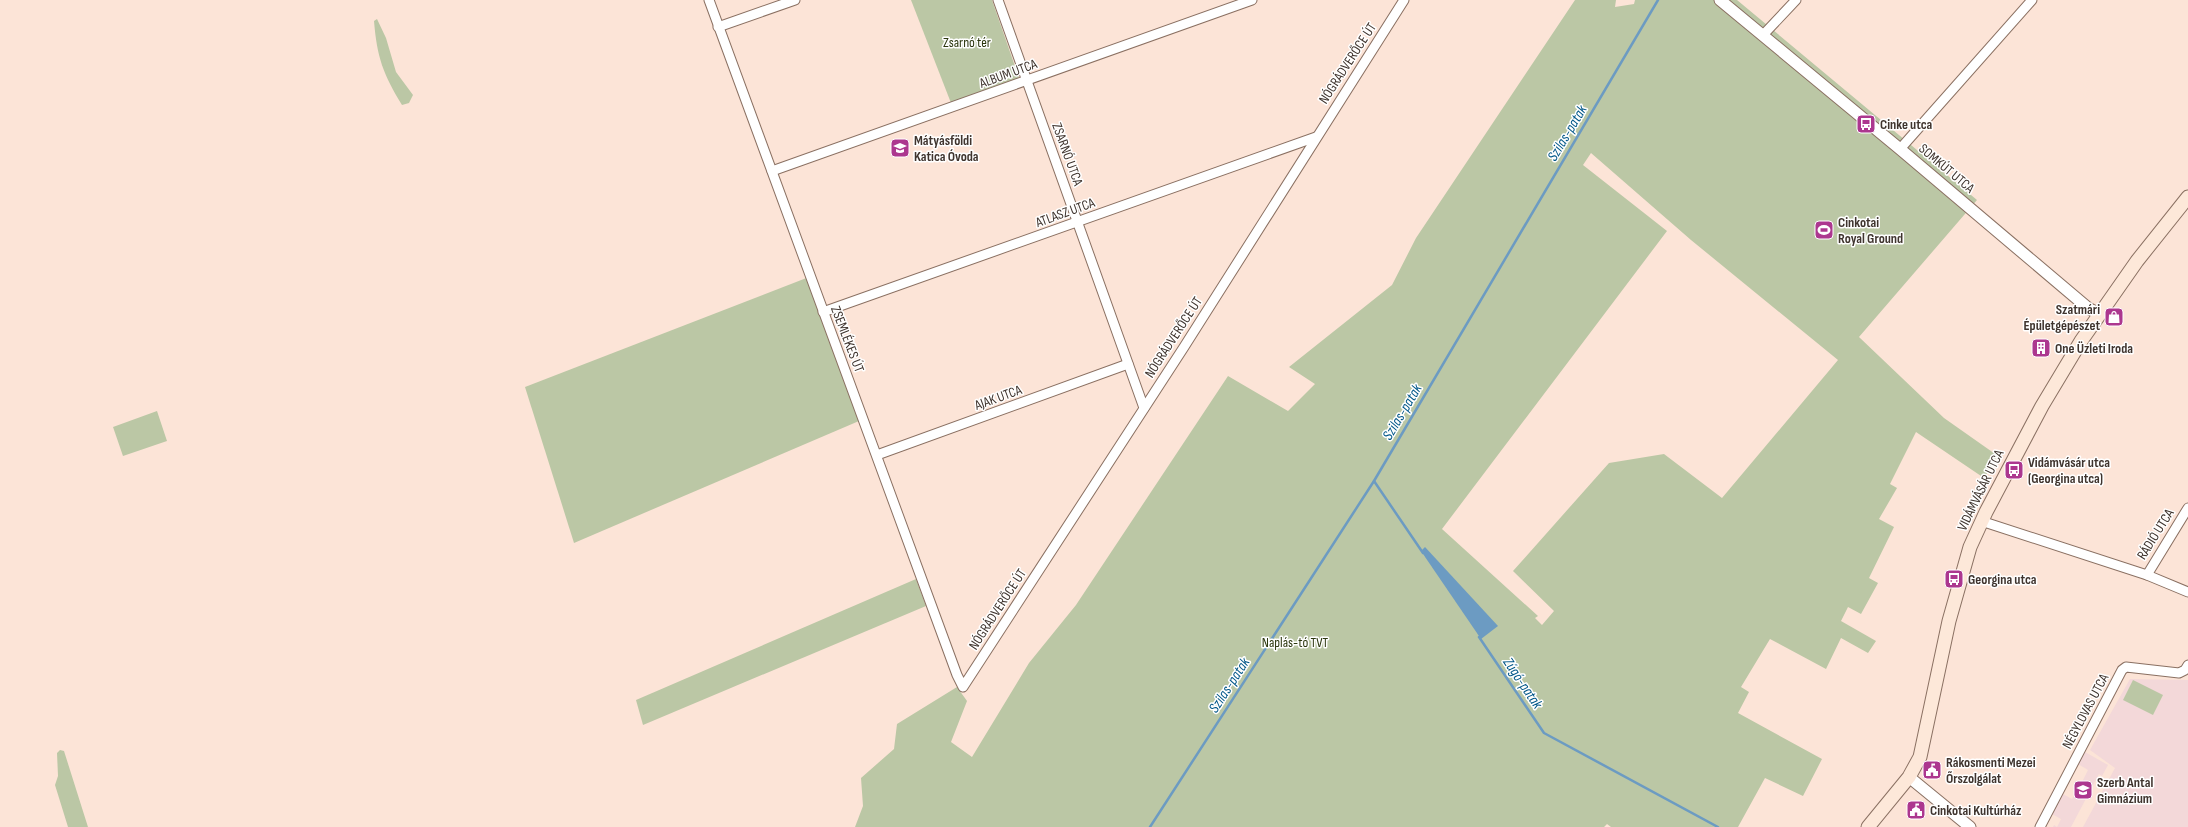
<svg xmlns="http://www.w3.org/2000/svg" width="2188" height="827" font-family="'Sofia Sans Condensed',sans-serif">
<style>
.education{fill:#f3d8d9}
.green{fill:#bbc7a5;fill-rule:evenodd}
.water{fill:#6c9bc2}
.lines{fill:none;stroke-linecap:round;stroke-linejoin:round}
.stream{stroke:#6c9bc2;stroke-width:2.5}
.minor-casing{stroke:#8a7062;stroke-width:11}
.tertiary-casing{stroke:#8a7062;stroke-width:13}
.secondary-casing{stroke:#8a7062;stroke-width:15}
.minor{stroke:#fff;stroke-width:9}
.tertiary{stroke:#fff;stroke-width:11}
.secondary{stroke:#fde8d9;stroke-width:13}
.labels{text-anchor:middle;stroke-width:3;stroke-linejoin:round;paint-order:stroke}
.park-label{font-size:14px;fill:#2b360d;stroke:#fff}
.street-label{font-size:14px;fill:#3f342e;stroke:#fff}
.poi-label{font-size:14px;font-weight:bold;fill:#3f342e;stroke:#fff;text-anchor:start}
.water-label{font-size:15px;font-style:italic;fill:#015688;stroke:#fff}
</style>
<rect width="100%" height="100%" fill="#fce4d7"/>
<!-- education -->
<g class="education">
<polygon points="2130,679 2188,680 2188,827 2083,827 2115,768 2090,750"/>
<polygon points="2085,752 2108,765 2102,776 2099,774 2071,827 2053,827 2054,825 2057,827 2061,819 2050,813 2061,793 2072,799 2077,791 2073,789 2077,782 2081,784 2088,770 2078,764"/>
</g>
<!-- green -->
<g class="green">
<polygon points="911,0 992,0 1019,78 951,103"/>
<path d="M1575 0H1616L1615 7 1634 4 1635 0H1737L1977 200 1859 337 1944 418 1998 456 1984 478 1916 432 1890 484 1897 488 1879 519 1894 527 1869 578 1878 583 1861 614 1848 607 1841 621 1876 641 1868 653 1841 638 1826 669 1770 639 1741 687 1749 692 1738 713 1822 759 1803 796 1765 778 1738 827H1611L1607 824 1604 827H855L863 806 861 778 894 749 897 724 957 687 967 701 951 742 972 757 1029 663 1076 605 1228 376 1288 411 1315 384 1289 367 1392 285 1416 238ZM1591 153 1691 240 1838 360 1722 498 1664 454 1609 463 1513 571 1554 611 1542 625 1535 618 1538 616 1442 529 1667 231 1583 165Z"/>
<path d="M377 19 386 38 396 72 413 95 409 103 402 105C383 74 377 57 374 21Z"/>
<polygon points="809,277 859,421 574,543 525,387"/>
<polygon points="157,411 167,441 123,456 113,427"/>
<polygon points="916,579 926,606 643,725 636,700"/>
<polygon points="2133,680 2163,695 2153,715 2123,700"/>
<polygon points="60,750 64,751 88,827 68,827 55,785 58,776 57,753"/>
</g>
<!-- water -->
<polygon class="water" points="1425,547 1498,626 1481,639 1421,551"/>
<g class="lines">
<!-- stream -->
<g class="stream">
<polyline points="1374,481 1423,553"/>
<polyline points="1479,637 1544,733 1718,827"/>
<polyline points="1150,827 1374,481 1658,0"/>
</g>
<defs>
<g id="minor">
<polyline points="709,0 957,675 963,687 1184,347 1404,0"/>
<polyline points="998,0 1144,408"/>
<polyline points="718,27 795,0"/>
<polyline points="1763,35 1796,0"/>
<polyline points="1900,149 2032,0"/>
<polyline points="772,171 1252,0"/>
<polyline points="823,312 1316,137"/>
<polyline points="877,455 1128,364"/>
<polyline points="1981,521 2147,575 2188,592"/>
<polyline points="2147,575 2188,508"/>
<polyline points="2040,827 2122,670 2126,667 2179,673 2185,670 2188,665"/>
</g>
<g id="tertiary">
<polyline points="1720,0 1900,149 2088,308 2099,314"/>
<polyline points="1909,777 1970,827"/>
</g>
<polyline id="secondary" points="1868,827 1909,777 1920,757 1949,621 1970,547 1986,512 2042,406 2081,341 2137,261 2188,197"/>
</defs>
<!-- minor casing -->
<use href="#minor" class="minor-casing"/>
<!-- tertiary casing -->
<use href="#tertiary" class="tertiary-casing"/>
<!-- secondary casing -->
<use href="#secondary" class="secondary-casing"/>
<!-- minor -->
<use href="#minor" class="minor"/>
<!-- tertiary -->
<use href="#tertiary" class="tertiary"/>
<!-- secondary -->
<use href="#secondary" class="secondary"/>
</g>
<!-- icons -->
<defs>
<symbol id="bus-square" viewBox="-11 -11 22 22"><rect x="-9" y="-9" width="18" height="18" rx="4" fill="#ac378f" stroke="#fff"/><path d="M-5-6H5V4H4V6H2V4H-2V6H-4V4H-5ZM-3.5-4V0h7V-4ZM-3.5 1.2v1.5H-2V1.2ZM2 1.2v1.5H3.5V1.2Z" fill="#fff"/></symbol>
<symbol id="school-square" viewBox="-11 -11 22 22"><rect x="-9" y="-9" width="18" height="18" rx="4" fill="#ac378f" stroke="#fff"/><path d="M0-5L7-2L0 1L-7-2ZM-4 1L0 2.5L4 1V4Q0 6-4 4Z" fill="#fff"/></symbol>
<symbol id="stadium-square" viewBox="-11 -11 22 22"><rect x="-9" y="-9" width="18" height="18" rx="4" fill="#ac378f" stroke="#fff"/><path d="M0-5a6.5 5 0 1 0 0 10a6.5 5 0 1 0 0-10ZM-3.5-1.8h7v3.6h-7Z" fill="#fff"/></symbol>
<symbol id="shop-square" viewBox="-11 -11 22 22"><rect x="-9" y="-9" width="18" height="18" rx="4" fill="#ac378f" stroke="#fff"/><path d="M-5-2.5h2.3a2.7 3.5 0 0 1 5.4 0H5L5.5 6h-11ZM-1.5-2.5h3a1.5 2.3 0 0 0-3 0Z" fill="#fff"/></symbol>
<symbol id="building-square" viewBox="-11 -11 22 22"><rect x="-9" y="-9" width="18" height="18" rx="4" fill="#ac378f" stroke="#fff"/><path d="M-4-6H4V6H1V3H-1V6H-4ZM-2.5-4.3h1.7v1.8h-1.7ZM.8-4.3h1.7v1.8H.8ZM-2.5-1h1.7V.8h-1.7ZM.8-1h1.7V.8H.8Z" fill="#fff"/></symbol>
<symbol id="civic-square" viewBox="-11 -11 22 22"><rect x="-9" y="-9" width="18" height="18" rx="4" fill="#ac378f" stroke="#fff"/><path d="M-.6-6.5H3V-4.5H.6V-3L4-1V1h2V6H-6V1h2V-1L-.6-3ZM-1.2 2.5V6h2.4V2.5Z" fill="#fff"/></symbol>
</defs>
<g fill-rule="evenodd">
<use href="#bus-square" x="1855" y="113" width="22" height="22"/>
<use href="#school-square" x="889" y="137" width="22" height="22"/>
<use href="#stadium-square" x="1813" y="219" width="22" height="22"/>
<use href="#shop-square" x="2103" y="306" width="22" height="22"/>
<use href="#building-square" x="2030" y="337" width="22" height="22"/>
<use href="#bus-square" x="2003" y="459" width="22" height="22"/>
<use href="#bus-square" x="1943" y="568" width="22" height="22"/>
<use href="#civic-square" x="1921" y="759" width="22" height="22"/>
<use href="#school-square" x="2072" y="779" width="22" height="22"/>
<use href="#civic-square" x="1905" y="799" width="22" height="22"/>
</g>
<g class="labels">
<!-- park labels -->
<g class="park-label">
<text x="967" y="47">Zsarnó tér</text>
<text x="1295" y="647">Naplás-tó TVT</text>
</g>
<!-- street labels -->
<g class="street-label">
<text transform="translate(1347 63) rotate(-57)" y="5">NÓGRÁDVERŐCE ÚT</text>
<text transform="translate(1008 73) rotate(-20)" y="5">ALBUM UTCA</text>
<text transform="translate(1068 154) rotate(70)" y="5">ZSARNÓ UTCA</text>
<text transform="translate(1947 168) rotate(40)" y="5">SOMKÚT UTCA</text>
<text transform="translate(1065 212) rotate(-20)" y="5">ATLASZ UTCA</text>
<text transform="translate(1173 337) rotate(-57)" y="5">NÓGRÁDVERŐCE ÚT</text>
<text transform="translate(848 339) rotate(69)" y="5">ZSEMLÉKES ÚT</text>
<text transform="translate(998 397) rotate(-20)" y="5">AJAK UTCA</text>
<text transform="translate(1980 490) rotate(-64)" y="5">VIDÁMVÁSÁR UTCA</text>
<text transform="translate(2155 534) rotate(-58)" y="5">RÁDIÓ UTCA</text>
<text transform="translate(997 609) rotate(-57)" y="5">NÓGRÁDVERŐCE ÚT</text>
<text transform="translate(2085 711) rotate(-62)" y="5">NÉGYLOVAS UTCA</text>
</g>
<!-- poi labels -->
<g class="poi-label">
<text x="1880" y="129">Cinke utca</text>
<text x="914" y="145">Mátyásföldi<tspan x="914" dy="16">Katica Óvoda</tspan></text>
<text x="1838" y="227">Cinkotai<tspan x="1838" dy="16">Royal Ground</tspan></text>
<text x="2100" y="314" text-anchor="end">Szatmári<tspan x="2100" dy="16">Épületgépészet</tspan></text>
<text x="2055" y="353">One Üzleti Iroda</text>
<text x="2028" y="467">Vidámvásár utca<tspan x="2028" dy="16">(Georgina utca)</tspan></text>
<text x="1968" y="584">Georgina utca</text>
<text x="1946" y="767">Rákosmenti Mezei<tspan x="1946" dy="16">Őrszolgálat</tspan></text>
<text x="2097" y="787">Szerb Antal<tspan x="2097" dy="16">Gimnázium</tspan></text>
<text x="1930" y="815">Cinkotai Kultúrház</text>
</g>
<!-- water labels -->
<g class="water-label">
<text transform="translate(1567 133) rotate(-59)" y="5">Szilas-patak</text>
<text transform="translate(1402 412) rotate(-59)" y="5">Szilas-patak</text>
<text transform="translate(1523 683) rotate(56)" y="5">Zúgó-patak</text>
<text transform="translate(1229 685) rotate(-57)" y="5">Szilas-patak</text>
</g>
</g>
</svg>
